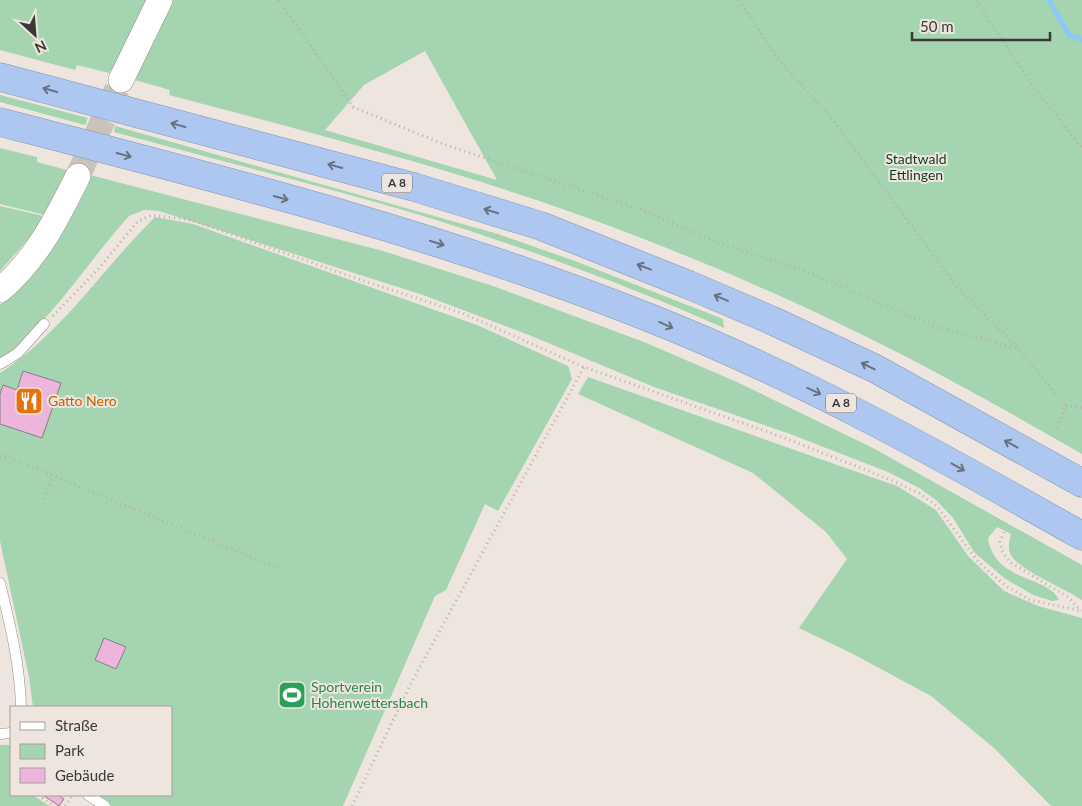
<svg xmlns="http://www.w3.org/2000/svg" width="1082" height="806" font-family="Lato,sans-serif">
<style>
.green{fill:#a5d4b0;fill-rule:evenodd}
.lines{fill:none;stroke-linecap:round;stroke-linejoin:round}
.stream{stroke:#8ec9f3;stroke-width:5.5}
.building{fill:#edb4dc;stroke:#877e84}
.tertiary-tunnel{stroke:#cac3bc;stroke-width:25;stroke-dasharray:25 12;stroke-linecap:butt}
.service-casing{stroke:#958e87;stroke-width:11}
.tertiary-casing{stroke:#958e87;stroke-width:26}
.motorway-casing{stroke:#8595af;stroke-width:29}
.path{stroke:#b7b1aa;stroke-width:3;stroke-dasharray:1 4;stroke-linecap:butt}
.service{stroke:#fff;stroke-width:10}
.tertiary{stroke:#fff;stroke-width:25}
.motorway{stroke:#adc7f1;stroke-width:28}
.oneway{stroke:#697180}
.labels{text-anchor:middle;stroke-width:4;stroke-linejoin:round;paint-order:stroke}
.shield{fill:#eee6de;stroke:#716c68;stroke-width:1}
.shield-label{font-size:12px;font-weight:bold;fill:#3b3835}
.park-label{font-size:14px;fill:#103b1f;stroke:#eee6de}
.food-label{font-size:14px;fill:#c56008;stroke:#eee6de;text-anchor:start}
.leisure-label{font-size:14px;fill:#27864d;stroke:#eee6de;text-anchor:start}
</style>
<rect width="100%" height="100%" fill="#eee6de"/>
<!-- green -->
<g class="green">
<polygon points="0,0 152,0 136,34 109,73 77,65 75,70 0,50"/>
<path d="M172 0H1082V454C1038 429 993 403 948 379 841 321 729 271 615 228 469 173 319 135 169 95L170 90 135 80ZM425 51 497 180 325 130 364 85Z"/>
<polygon points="0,95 88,118 85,125 0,102"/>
<path d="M115 126 498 234 575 261 723 319 724 328C625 284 523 247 420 215 319 185 216 160 114 132Z"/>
<polygon points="0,148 37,157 37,162 67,170 49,216 0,204"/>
<path d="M90 175 383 251 493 286 644 342 737 382 873 448 1082 565V600C1064 588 1024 572 1012 557 1007 550 1009 542 1011 534L997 527 988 538C995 583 1048 575 1059 600L1052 601 1033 595 1004 578 974 552 953 518 937 501 921 489 888 472 790 434 654 387 529 335 423 295 159 211 144 210 129 216C86 264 52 321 0 360V305C46 269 68 228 90 175Z"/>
<polygon points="0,206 48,217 0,271"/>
<path d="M155 217 193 224 477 325 568 366 572 379 498 511 485 504 446 590 435 596 343 806H112L97 795H171V707H33L29 677 0 541V373C62 333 103 268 155 217Z"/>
<polygon points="588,377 897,486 936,510 968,556 1004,591 1038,606 1082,618 1082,806 1051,806 994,748 931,696 853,654 799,628 847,559 826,532 753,473 578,394"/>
<polygon points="0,745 11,745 11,795 33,795 49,806 0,806"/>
</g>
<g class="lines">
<!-- stream -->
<polyline class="stream" points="1049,0 1069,35 1082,40"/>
</g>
<!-- building -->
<g class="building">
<polygon points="23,371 61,383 42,438 0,424 0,394 3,385 17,390"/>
<polygon points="104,638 126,647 116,669 95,660"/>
<polygon points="43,795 58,795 64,799 59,806"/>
</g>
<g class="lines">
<!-- tertiary-tunnel -->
<polyline class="tertiary-tunnel" points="78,176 117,89"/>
<defs>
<g id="service">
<polyline points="0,364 18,353 44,324"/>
<path d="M0 583C10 624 20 665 21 707"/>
<polyline points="0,734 11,733"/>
<polyline points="88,795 105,806"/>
</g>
<g id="tertiary">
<polyline points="121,80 160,0"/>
<path d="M0 290C37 259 57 218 78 176"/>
</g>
<g id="motorway">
<polyline points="0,77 414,187 541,226 689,285 771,320 874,368 1082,483"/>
<path d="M0 122C220 179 443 235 655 320 803 379 943 457 1082 536"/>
</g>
</defs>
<!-- service casing -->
<use href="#service" class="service-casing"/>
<!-- tertiary casing -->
<use href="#tertiary" class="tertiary-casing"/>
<!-- motorway casing -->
<use href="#motorway" class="motorway-casing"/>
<!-- path -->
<g class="path">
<polyline points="279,0 353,107 443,144 642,210 724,245 808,272 933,326 1019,349"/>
<polyline points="739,0 777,58 828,114 956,286 1019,349 1066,406 1056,430"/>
<polyline points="976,0 1032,85 1082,148"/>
<polyline points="53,316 100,267 138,221 152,215 191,220 352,277 462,313 584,367 782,437 886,478 919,493 937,506 979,563 1006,586 1030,600 1082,611"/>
<polyline points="1066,406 1082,407"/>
<polyline points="0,457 5,456 280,569"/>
<polyline points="44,499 53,476"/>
<polyline points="1004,532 1000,542 1002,551 1010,562 1068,597 1081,611"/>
<polyline points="38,795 54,806"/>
<polyline points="65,806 73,795"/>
<polyline points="352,806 410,685 584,367"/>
</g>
<!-- service -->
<use href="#service" class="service"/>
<!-- tertiary -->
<use href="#tertiary" class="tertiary"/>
<!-- motorway -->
<use href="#motorway" class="motorway"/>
</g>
<!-- one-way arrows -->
<defs><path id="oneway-shaft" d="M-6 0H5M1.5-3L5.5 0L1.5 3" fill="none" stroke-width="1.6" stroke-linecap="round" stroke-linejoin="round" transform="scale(1.25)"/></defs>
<g class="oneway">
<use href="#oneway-shaft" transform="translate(50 90) rotate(-164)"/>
<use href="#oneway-shaft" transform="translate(178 125) rotate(-165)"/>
<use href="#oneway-shaft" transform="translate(124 155) rotate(15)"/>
<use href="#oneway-shaft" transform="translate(335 166) rotate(-165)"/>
<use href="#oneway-shaft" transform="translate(281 198) rotate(15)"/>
<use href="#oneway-shaft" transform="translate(491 211) rotate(-163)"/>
<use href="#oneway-shaft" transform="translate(437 243) rotate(18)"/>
<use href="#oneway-shaft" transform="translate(644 267) rotate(-159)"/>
<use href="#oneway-shaft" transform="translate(721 298) rotate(-157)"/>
<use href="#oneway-shaft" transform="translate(666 325) rotate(24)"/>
<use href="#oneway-shaft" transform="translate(868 366) rotate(-154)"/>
<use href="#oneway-shaft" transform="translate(814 391) rotate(25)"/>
<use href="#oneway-shaft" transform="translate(1011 444) rotate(-151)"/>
<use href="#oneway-shaft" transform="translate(958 467) rotate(29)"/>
</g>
<!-- icons -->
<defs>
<symbol id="restaurant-square" viewBox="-11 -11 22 22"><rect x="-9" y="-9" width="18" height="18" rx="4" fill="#e8710a" stroke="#eee6de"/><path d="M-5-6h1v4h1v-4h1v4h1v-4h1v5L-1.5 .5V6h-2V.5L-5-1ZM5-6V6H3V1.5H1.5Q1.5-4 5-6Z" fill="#fff"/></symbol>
<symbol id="stadium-square" viewBox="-11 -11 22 22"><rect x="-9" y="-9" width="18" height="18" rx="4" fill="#2e9e5b" stroke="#eee6de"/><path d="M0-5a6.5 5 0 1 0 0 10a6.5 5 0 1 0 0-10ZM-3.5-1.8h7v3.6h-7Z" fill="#fff"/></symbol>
</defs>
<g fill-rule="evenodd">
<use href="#restaurant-square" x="13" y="385" width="32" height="32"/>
<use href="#stadium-square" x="276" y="679" width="32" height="32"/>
</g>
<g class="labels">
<!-- shield labels -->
<g class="shield">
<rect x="382" y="173.5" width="30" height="19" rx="4"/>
<rect x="826" y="393.5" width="30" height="19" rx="4"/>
</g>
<g class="shield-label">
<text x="397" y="187">A 8</text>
<text x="841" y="407">A 8</text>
</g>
<!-- park labels -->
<g class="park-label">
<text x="916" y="164">Stadtwald<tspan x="916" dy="16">Ettlingen</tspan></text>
</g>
<!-- food labels -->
<g class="food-label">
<text x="48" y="406">Gatto Nero</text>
</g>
<!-- leisure labels -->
<g class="leisure-label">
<text x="311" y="692">Sportverein<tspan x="311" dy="16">Hohenwettersbach</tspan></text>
</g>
</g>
<!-- legend -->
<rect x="10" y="706" width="162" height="90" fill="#eee6de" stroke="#a6a09a"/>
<rect x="20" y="722" width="25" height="8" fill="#ffffff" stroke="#a6a09a"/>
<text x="55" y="731" font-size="15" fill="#3b3835">Straße</text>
<rect x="20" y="744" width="25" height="15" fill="#a5d4b0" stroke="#a6a09a"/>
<text x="55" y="756" font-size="15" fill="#3b3835">Park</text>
<rect x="20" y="768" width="25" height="15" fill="#edb4dc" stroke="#a6a09a"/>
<text x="55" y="781" font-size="15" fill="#3b3835">Gebäude</text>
<!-- north arrow -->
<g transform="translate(35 35) rotate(154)" stroke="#eee6de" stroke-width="4" paint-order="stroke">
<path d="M0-4L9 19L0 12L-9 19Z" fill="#3b3835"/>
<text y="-8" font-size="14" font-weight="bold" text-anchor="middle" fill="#3b3835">N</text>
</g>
<!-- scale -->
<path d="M912 32v8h138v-8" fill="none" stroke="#3b3835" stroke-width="2.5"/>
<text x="920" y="32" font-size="15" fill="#3b3835" stroke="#eee6de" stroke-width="4" paint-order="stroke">50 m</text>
</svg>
